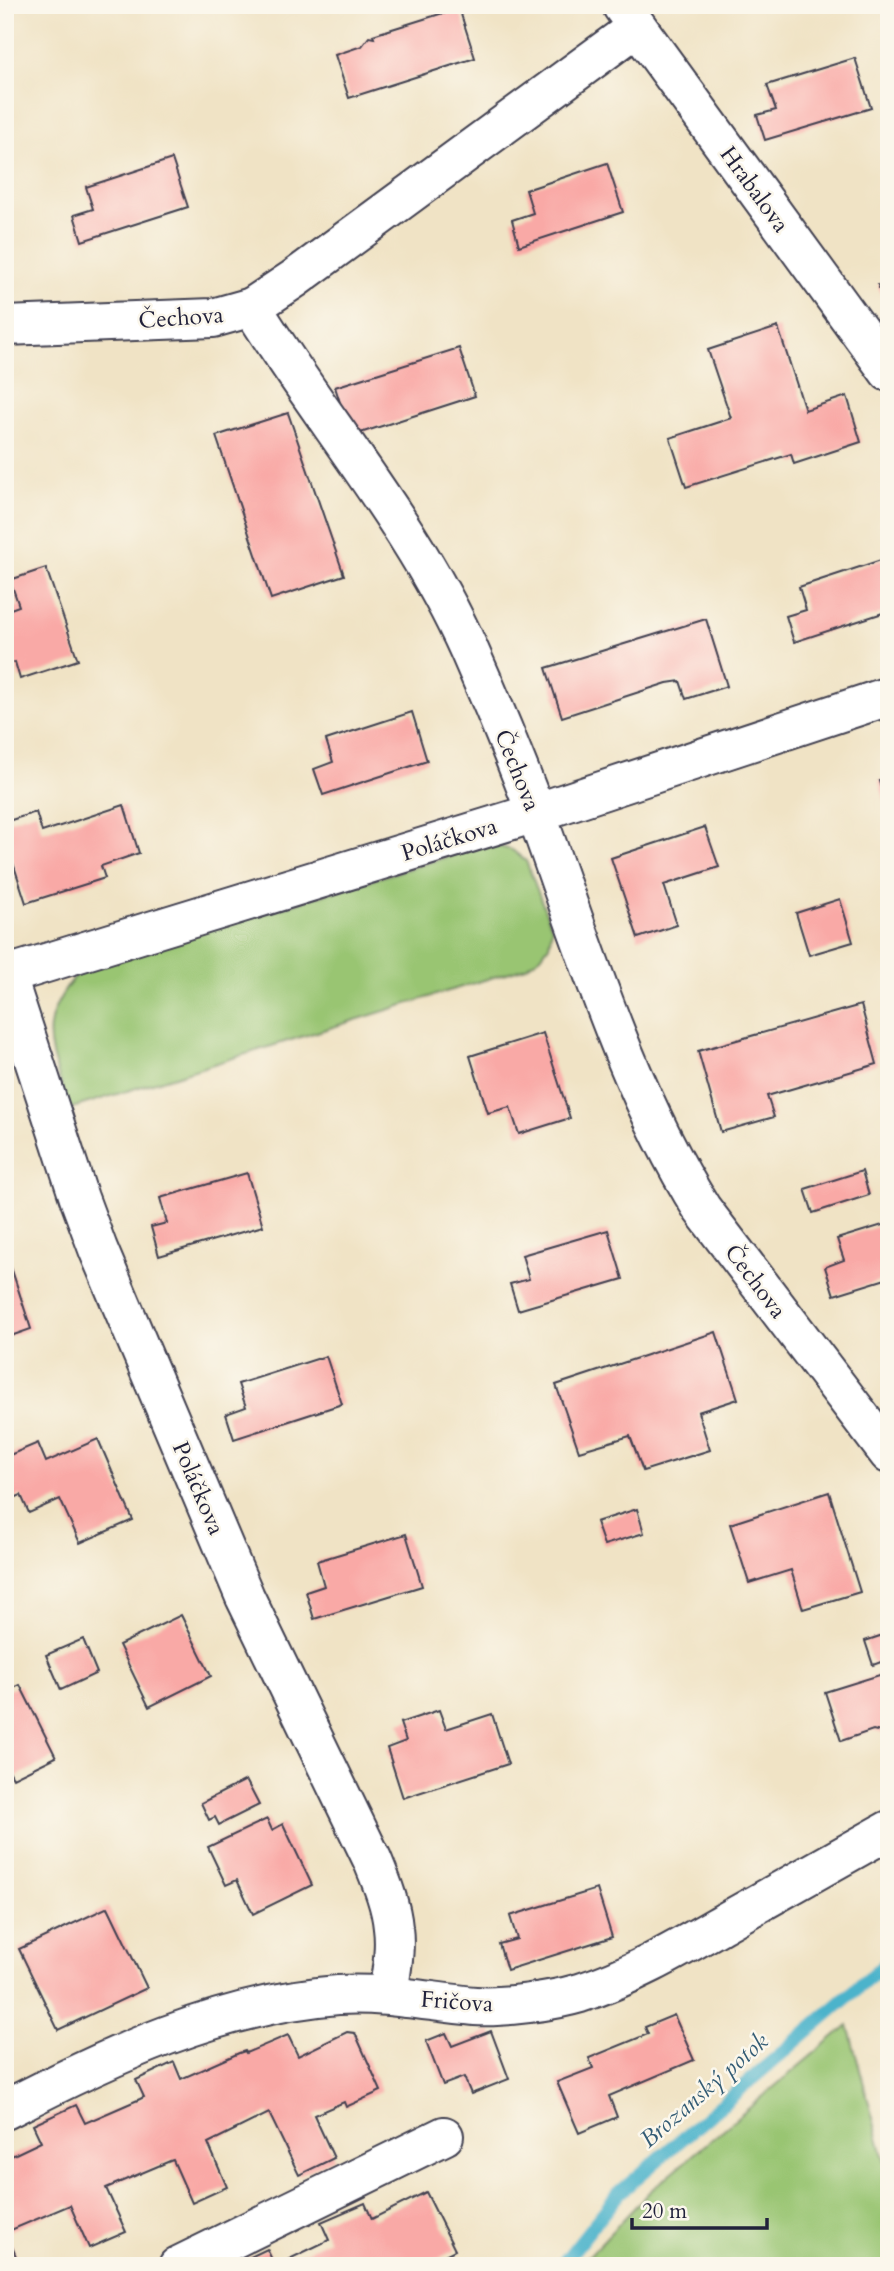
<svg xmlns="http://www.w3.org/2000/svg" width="894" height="2271" font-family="Cardo,serif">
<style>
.green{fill:#99c572;stroke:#5e7456;stroke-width:2}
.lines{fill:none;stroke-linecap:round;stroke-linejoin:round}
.stream{stroke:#4cb3cb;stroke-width:14}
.building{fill:#f9a9a6}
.street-casing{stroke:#413f50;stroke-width:42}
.street{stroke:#fff;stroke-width:38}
.labels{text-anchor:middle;stroke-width:5;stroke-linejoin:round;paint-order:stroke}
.street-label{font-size:23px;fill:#22223b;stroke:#fbf7ec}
.water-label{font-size:24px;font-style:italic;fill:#335c75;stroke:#fbf7ec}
</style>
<rect width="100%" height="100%" fill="#fbf7ec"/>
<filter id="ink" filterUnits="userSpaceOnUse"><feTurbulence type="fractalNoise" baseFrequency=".0143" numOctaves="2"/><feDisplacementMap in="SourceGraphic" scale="14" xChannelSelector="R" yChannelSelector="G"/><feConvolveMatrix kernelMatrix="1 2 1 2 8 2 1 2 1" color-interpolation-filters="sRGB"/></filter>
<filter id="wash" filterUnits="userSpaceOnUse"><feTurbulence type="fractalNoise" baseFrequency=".00686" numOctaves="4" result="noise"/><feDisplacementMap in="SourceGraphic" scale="28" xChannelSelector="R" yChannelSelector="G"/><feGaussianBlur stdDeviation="1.57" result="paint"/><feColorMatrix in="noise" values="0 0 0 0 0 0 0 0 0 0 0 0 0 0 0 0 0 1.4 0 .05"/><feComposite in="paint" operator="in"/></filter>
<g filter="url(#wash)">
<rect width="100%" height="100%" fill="#f0e3c5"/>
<!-- green -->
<g class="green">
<path d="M489 844 512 850 526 861 552 928 549 945 541 956 526 967 69 1109C49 1043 33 1027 81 969Z"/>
<polygon points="848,2025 889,2178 889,2266 579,2266 650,2191"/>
</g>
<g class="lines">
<!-- stream -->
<polyline class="stream" points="561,2266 619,2193 889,1961"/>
</g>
<g id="blocks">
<!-- building -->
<g class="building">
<polygon points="459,8 475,58 349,98 335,55 362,46 369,37 374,38 373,35"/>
<polygon points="855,58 871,108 765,140 757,115 776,110 767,85"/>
<polygon points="172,159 188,207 82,241 74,215 93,209 86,187"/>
<polygon points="607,163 623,212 519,246 512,220 533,213 526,190"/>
<polygon points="889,281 889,309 886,310 878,285"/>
<polygon points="778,327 805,410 847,396 861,442 794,464 791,454 686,487 670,438 731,418 708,350"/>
<polygon points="459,348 475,396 351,436 335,387"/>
<polygon points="288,413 344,575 271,599 216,436"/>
<polygon points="884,559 889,573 889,611 794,642 786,616 806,610 799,587"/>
<polygon points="46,568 78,660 20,679 15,662 5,665 5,611 19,606 10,580"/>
<polygon points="706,619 727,686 686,699 680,681 667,683 562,717 546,668"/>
<polygon points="412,712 427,761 323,795 314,769 333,762 326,740"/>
<polygon points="889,778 889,811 888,811 879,781"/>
<polygon points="124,805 139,853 101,866 105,878 26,903 5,838 5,822 36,812 42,832"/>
<polygon points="705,827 719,867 664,885 677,925 638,938 611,858"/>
<polygon points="840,899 853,942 809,955 796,913"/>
<polygon points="861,1005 877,1064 767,1096 774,1117 721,1132 698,1051"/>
<polygon points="543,1033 570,1118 519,1134 510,1107 488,1113 470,1056"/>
<polygon points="862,1171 869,1195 813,1213 805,1189"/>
<polygon points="247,1173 263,1226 159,1256 151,1227 167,1223 160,1198"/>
<polygon points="889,1223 889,1278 834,1295 825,1267 844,1260 837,1239"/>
<polygon points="608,1230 623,1279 518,1310 510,1284 529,1279 522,1255"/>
<polygon points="9,1261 31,1329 5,1338 5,1262"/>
<polygon points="716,1332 738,1399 698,1412 710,1450 643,1471 630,1436 579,1451 556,1385"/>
<polygon points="326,1356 342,1404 234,1439 226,1414 246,1407 238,1384"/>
<polygon points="98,1439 133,1520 80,1543 60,1499 29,1513 21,1495 5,1502 5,1457 38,1443 46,1462"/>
<polygon points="829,1492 860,1592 803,1609 791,1570 749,1583 730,1524"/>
<polygon points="637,1509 644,1533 604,1545 596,1522"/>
<polygon points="406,1534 422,1586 314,1619 306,1592 324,1586 317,1561"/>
<polygon points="181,1615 211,1676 149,1707 119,1645"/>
<polygon points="889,1633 889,1659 873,1665 865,1641"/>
<polygon points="83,1639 97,1673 61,1690 46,1655"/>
<polygon points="889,1672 889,1734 873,1730 841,1741 825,1692"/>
<polygon points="20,1685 56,1757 13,1778 5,1763 5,1692"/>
<polygon points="439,1710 446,1729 492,1714 508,1764 403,1798 387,1748 406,1741 400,1723"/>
<polygon points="246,1780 259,1805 219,1825 215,1817 209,1820 201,1803"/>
<polygon points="267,1819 272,1830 283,1824 312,1885 253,1914 237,1880 226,1885 208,1847"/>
<polygon points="597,1889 612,1937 507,1970 499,1944 517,1939 510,1916"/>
<polygon points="108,1907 147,1988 58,2030 19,1949"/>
<polygon points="674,2015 694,2060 609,2096 617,2117 579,2133 557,2082 593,2068 589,2058 648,2034 645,2027"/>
<polygon points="491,2031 509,2079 471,2094 464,2077 443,2085 426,2041 446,2033 452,2046"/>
<polygon points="347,2032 355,2033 381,2091 346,2107 344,2102 314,2115 334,2158 299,2175 269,2113 208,2143 227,2187 192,2203 173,2160 170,2161 106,2188 126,2232 89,2248 70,2205 6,2232 20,2266 5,2266 5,2159 41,2142 33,2125 76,2105 85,2123 140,2099 144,2097 136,2080 174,2062 181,2079 239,2053 245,2051 246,2053 288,2035 298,2056"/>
<polygon points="426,2192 455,2250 423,2266 232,2266 267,2249 275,2266 329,2240 321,2222 365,2203 372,2219"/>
</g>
</g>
</g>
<g filter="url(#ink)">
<use href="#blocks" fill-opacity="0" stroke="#413f50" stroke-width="2"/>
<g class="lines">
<defs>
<g id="street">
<polyline points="622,6 889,372"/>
<polyline points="252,307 294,279 637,27"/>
<path d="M5 326 213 318 252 307C323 422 414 526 469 650 493 704 516 760 537 816 585 949 627 1088 702 1209L889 1454"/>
<path d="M5 971 79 1198 98 1249 245 1597 372 1859C381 1881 391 1904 393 1928 396 1950 391 1973 388 1995"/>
<polyline points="7,975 535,813 889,696"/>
<path d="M5 2110C109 2056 220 2004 338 1995 385 1992 429 2002 475 2006 503 2008 553 2001 580 1993 633 1976 680 1948 727 1921 781 1891 835 1860 889 1830"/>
<polyline points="178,2266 444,2136"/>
</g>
</defs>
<!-- street casing -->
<use href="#street" class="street-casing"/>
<!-- street -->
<use href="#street" class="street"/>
</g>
</g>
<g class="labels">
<!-- street labels -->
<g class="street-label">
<text transform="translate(755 189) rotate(54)" y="8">Hrabalova</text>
<text transform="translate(181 317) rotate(-4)" y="8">Čechova</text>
<text transform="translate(518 770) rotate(68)" y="8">Čechova</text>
<text transform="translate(449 839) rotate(-17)" y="8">Poláčkova</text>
<text transform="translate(756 1281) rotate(53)" y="8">Čechova</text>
<text transform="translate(199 1488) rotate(67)" y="8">Poláčkova</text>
<text transform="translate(457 2001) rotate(4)" y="8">Fričova</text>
</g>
<!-- water labels -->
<g class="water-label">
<text transform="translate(704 2090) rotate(-41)" y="8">Brozanský potok</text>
</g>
</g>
<!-- margin -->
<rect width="894" height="2271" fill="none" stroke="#fbf7ec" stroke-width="28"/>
<!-- scale -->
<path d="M632 2218v10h135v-10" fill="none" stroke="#22223b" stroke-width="3.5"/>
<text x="642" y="2218" font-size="21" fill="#22223b" stroke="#fbf7ec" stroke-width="5" paint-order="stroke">20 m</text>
</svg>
